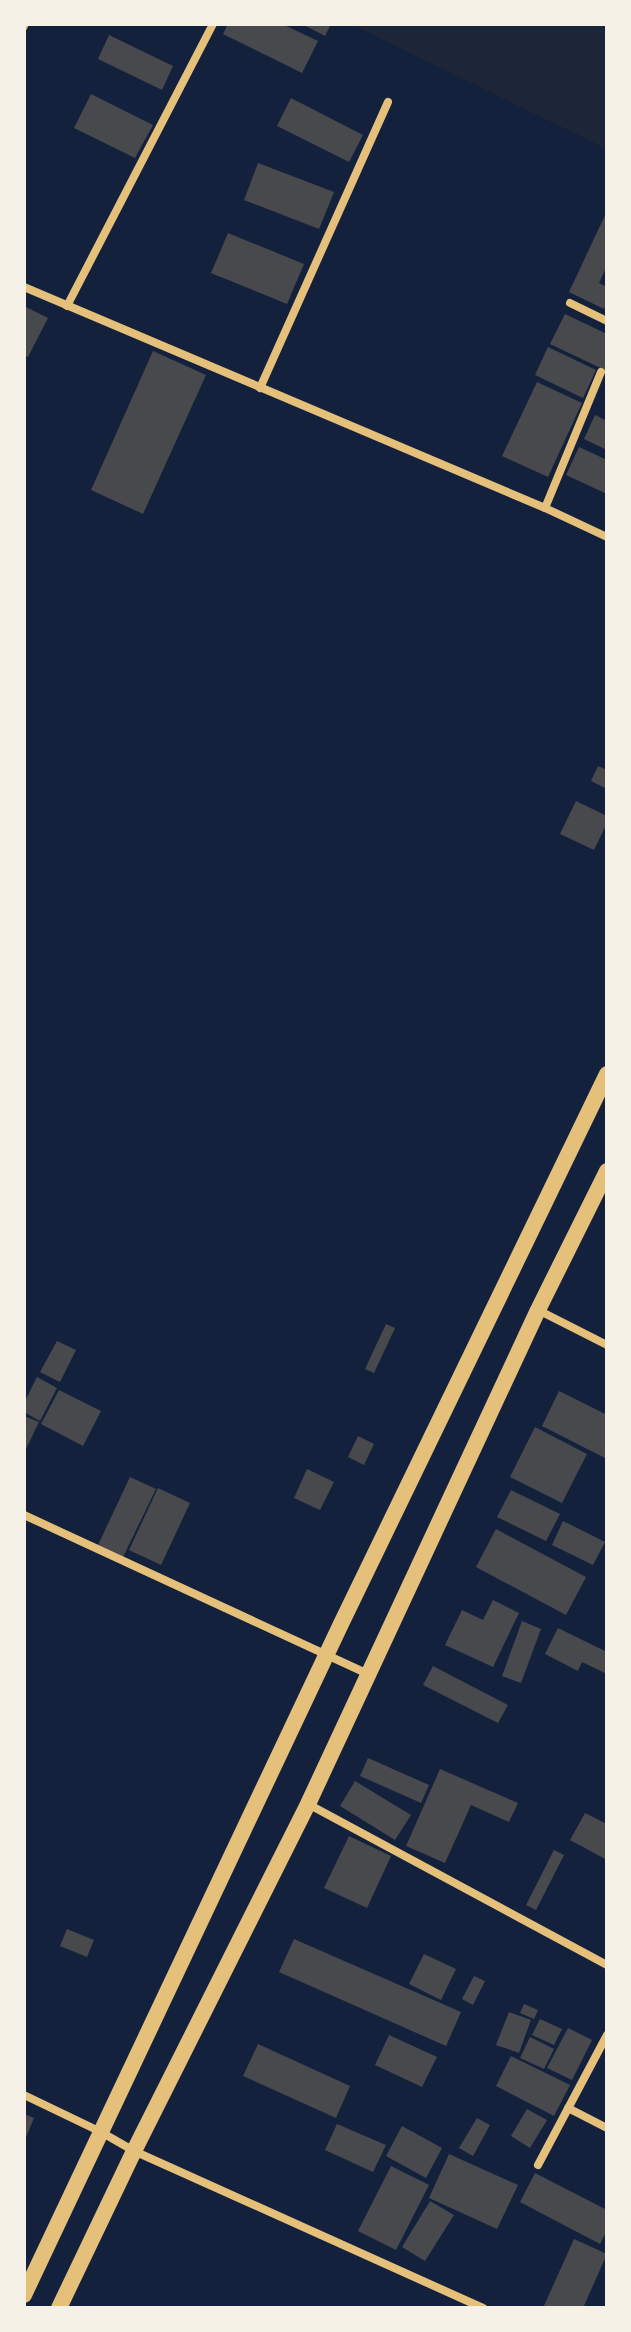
<svg xmlns="http://www.w3.org/2000/svg" width="631" height="2332" font-family="'Public Sans',sans-serif">
<style>
.green{fill:#1d2539}
.building{fill:#48494c}
.lines{fill:none;stroke-linecap:round;stroke-linejoin:round}
.service{stroke:#e5c07b;stroke-width:6}
.minor{stroke:#e5c07b;stroke-width:8}
.secondary{stroke:#e5c07b;stroke-width:16}
</style>
<rect width="100%" height="100%" fill="#14213d"/>
<!-- green -->
<polygon class="green" points="351,24 607,24 607,149"/>
<!-- building -->
<g class="building">
<polygon points="228,24 282,24 318,41 302,73 223,34"/>
<polygon points="302,24 331,24 325,36"/>
<polygon points="109,35 173,66 162,90 98,59"/>
<polygon points="91,94 153,125 135,158 74,128"/>
<polygon points="291,98 363,135 349,162 277,126"/>
<polygon points="258,163 334,192 319,229 244,200"/>
<polygon points="607,211 607,266 599,283 607,287 607,303 604,309 569,292"/>
<polygon points="228,233 304,264 287,304 211,273"/>
<polygon points="24,306 48,318 28,357 24,355"/>
<polygon points="565,314 607,334 607,371 550,344"/>
<polygon points="548,347 596,370 583,398 535,375"/>
<polygon points="153,351 206,375 143,514 91,490"/>
<polygon points="537,382 582,403 548,477 502,456"/>
<polygon points="595,415 607,421 607,450 584,439"/>
<polygon points="579,447 607,460 607,494 566,475"/>
<polygon points="598,766 607,770 607,789 591,781"/>
<polygon points="576,801 607,816 607,823 594,850 560,834"/>
<polygon points="386,1324 395,1328 374,1373 365,1369"/>
<polygon points="57,1341 76,1350 60,1382 40,1372"/>
<polygon points="37,1377 57,1388 40,1421 24,1412 24,1403"/>
<polygon points="59,1390 101,1411 83,1446 41,1424"/>
<polygon points="559,1391 607,1415 607,1459 542,1426"/>
<polygon points="24,1416 39,1422 24,1453"/>
<polygon points="535,1427 587,1454 562,1503 510,1477"/>
<polygon points="358,1436 374,1444 364,1465 348,1457"/>
<polygon points="307,1469 334,1482 320,1510 294,1498"/>
<polygon points="130,1477 156,1489 123,1557 98,1545"/>
<polygon points="158,1488 190,1503 161,1565 129,1550"/>
<polygon points="511,1490 560,1514 546,1541 497,1517"/>
<polygon points="563,1521 605,1542 593,1565 552,1545"/>
<polygon points="496,1529 586,1577 566,1615 476,1567"/>
<polygon points="493,1600 519,1613 493,1667 445,1645 462,1610 483,1620"/>
<polygon points="522,1621 541,1629 521,1683 502,1676"/>
<polygon points="558,1628 607,1652 607,1674 582,1662 578,1671 545,1654"/>
<polygon points="433,1666 508,1705 498,1723 423,1685"/>
<polygon points="368,1758 429,1785 421,1803 360,1776"/>
<polygon points="440,1769 518,1803 509,1822 471,1805 445,1863 406,1846"/>
<polygon points="355,1781 411,1815 395,1840 340,1806"/>
<polygon points="585,1813 607,1824 607,1860 570,1840"/>
<polygon points="349,1836 391,1856 367,1908 324,1888"/>
<polygon points="554,1850 564,1855 536,1910 526,1905"/>
<polygon points="67,1929 94,1940 87,1957 60,1946"/>
<polygon points="294,1939 461,2012 446,2046 279,1972"/>
<polygon points="424,1954 456,1969 441,2000 409,1984"/>
<polygon points="474,1976 485,1981 473,2005 462,1999"/>
<polygon points="524,2004 538,2010 534,2019 520,2013"/>
<polygon points="509,2012 531,2020 519,2053 496,2045"/>
<polygon points="540,2019 562,2029 554,2045 532,2035"/>
<polygon points="568,2028 592,2040 572,2080 547,2068"/>
<polygon points="389,2035 437,2057 422,2087 375,2065"/>
<polygon points="530,2037 554,2049 544,2069 520,2058"/>
<polygon points="258,2044 350,2086 336,2118 243,2076"/>
<polygon points="511,2056 570,2085 554,2116 496,2086"/>
<polygon points="527,2109 547,2120 530,2148 511,2136"/>
<polygon points="24,2114 34,2118 24,2142"/>
<polygon points="477,2118 490,2125 473,2156 459,2148"/>
<polygon points="337,2124 386,2145 373,2172 325,2150"/>
<polygon points="402,2126 442,2148 426,2178 386,2156"/>
<polygon points="449,2154 518,2185 497,2229 429,2198"/>
<polygon points="391,2166 429,2185 396,2250 358,2231"/>
<polygon points="535,2173 607,2210 607,2230 600,2244 520,2202"/>
<polygon points="430,2201 454,2215 425,2261 402,2247"/>
<polygon points="574,2239 607,2254 583,2308 543,2308"/>
</g>
<g class="lines">
<!-- service -->
<polyline class="service" points="24,28 26,24"/>
<!-- minor -->
<g class="minor">
<polyline points="24,287 545,508 607,537"/>
<polyline points="570,303 607,321"/>
<polyline points="67,306 213,24"/>
<polyline points="260,388 388,102"/>
<polyline points="545,508 601,372"/>
<polyline points="538,1310 607,1345"/>
<polyline points="24,1515 368,1674"/>
<polyline points="308,1804 607,1965"/>
<polyline points="24,2095 101,2132 134,2151 483,2308"/>
<polyline points="568,2108 607,2128"/>
<polyline points="538,2165 607,2035"/>
</g>
<!-- secondary -->
<g class="secondary">
<polyline points="24,2295 340,1626 607,1074"/>
<polyline points="59,2308 134,2151 308,1804 538,1310 607,1171"/>
</g>
</g>
<!-- border -->
<rect width="631" height="2332" fill="none" stroke="#f6f1e7" stroke-width="52"/>
</svg>
